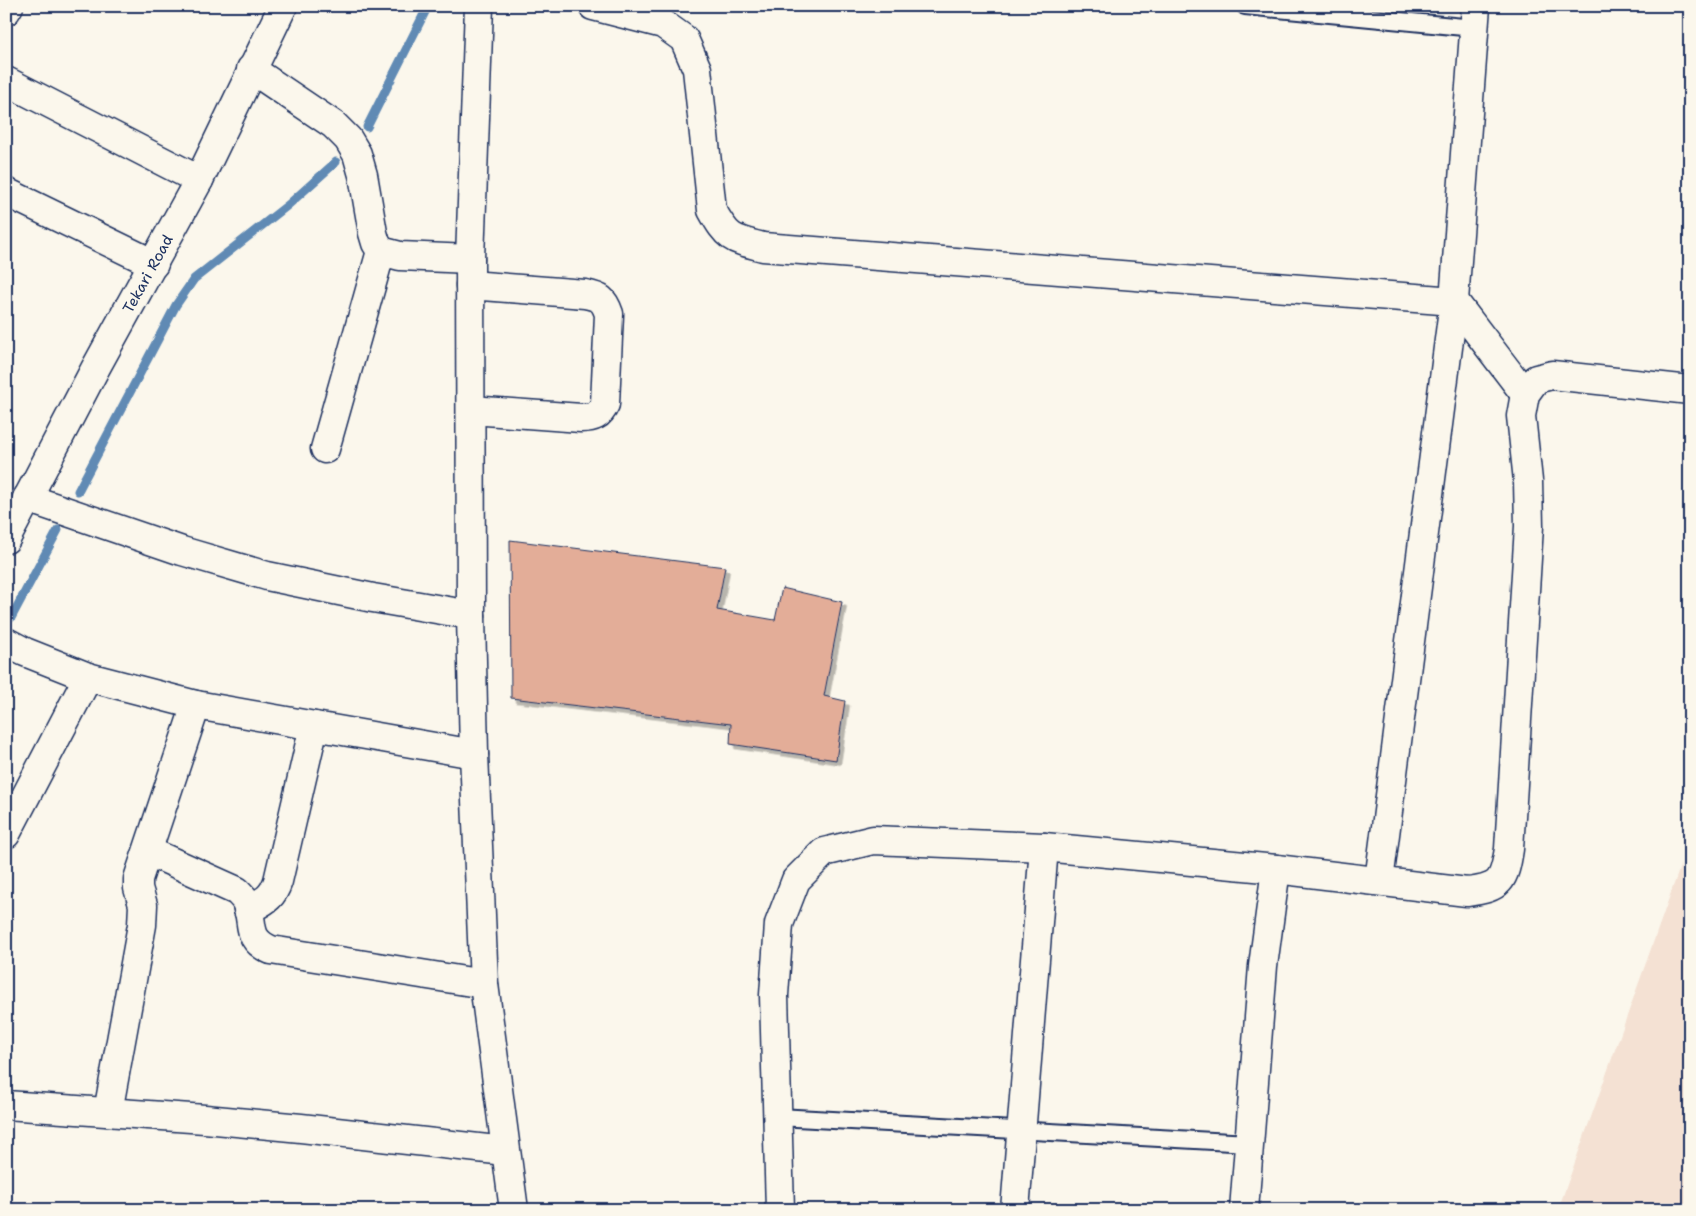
<svg xmlns="http://www.w3.org/2000/svg" width="1696" height="1216" font-family="'Shantell Sans',sans-serif">
<style>
.built{fill:#f4e1d3}
.lines{fill:none;stroke-linecap:round;stroke-linejoin:round}
.stream{stroke:#608ab4;stroke-width:9}
.building{fill:#e3ad98;stroke:#1b2f5e;filter:url(#shadow)}
.lane-casing{stroke:#1b2f5e;stroke-width:20}
.street-casing{stroke:#1b2f5e;stroke-width:31}
.highway-casing{stroke:#1b2f5e;stroke-width:31}
.lane{stroke:#fbf7ec;stroke-width:16}
.street{stroke:#fbf7ec;stroke-width:28}
.highway{stroke:#fbf7ec;stroke-width:28}
.labels{text-anchor:middle;stroke-width:4.5;stroke-linejoin:round;paint-order:stroke}
.street-label{font-size:15px;fill:#1b2f5e;stroke:#fbf7ec}
</style>
<defs>
<filter id="shadow"><feDropShadow dx="4.5" dy="4.5" stdDeviation="0" flood-color="#0004"/></filter>
</defs>
<rect width="100%" height="100%" fill="#fbf7ec"/>
<filter id="ink" filterUnits="userSpaceOnUse"><feTurbulence type="fractalNoise" baseFrequency=".02" numOctaves="2"/><feDisplacementMap in="SourceGraphic" scale="10" xChannelSelector="R" yChannelSelector="G"/><feConvolveMatrix kernelMatrix="1 2 1 2 8 2 1 2 1" color-interpolation-filters="sRGB"/></filter>
<g filter="url(#ink)">
<!-- built -->
<polygon class="built" points="1690,839 1690,1210 1558,1210"/>
<g class="lines">
<!-- stream -->
<g class="stream">
<polyline points="367,127 428,6"/>
<polyline points="78,491 176,305 194,279 288,205 336,162"/>
<polyline points="11,618 58,530"/>
</g>
</g>
<!-- building -->
<polygon class="building" points="510,540 725,567 717,610 775,620 782,588 842,602 824,696 845,701 836,760 730,744 731,724 511,698"/>
<g class="lines">
<defs>
<g id="lane">
<polyline points="1245,6 1474,28"/>
<polyline points="778,1117 1249,1143"/>
</g>
<g id="street">
<polyline points="479,6 470,259 471,615 474,754 484,984 514,1210"/>
<path d="M593 6 663 24 684 39 697 69 712 210C728 239 732 239 763 247L1454 301 1525 394"/>
<polyline points="6,11 9,6"/>
<polyline points="251,69 334,125 348,139 357,154 363,175 373,233 376,243 381,251 400,256 470,259"/>
<polyline points="6,81 199,180"/>
<polyline points="6,192 154,264"/>
<path d="M470 285 585 294C600 297 604 299 609 314L605 404C600 415 594 418 581 418L471 410"/>
<polyline points="325,449 381,251"/>
<polyline points="27,498 182,551 267,576 373,598 471,615"/>
<polyline points="6,642 25,652 88,677 196,705 474,754"/>
<polyline points="6,834 88,677"/>
<path d="M148 851 237 891C240 894 243 897 245 900 256 921 243 938 271 950L484 984"/>
<polyline points="1379,881 1454,301 1476,6"/>
<path d="M248 910C264 901 272 899 278 881L314 726"/>
<polyline points="6,1105 205,1119 301,1128 505,1151"/>
<polyline points="108,1112 142,925 143,905 138,888 138,879 196,705"/>
<path d="M780 1210 774 995 779 924 796 880 824 852 873 840 1044 847 1276 869 1467 892C1501 888 1504 881 1509 849L1529 526 1528 481 1521 416 1525 394 1536 379 1552 375 1690 390"/>
<polyline points="1015,1210 1044,847"/>
<polyline points="1244,1210 1263,966 1276,869"/>
</g>
<polyline id="highway" points="6,539 95,369 199,180 283,6"/>
</defs>
<!-- lane casing -->
<use href="#lane" class="lane-casing"/>
<!-- street casing -->
<use href="#street" class="street-casing"/>
<!-- highway casing -->
<use href="#highway" class="highway-casing"/>
<!-- lane -->
<use href="#lane" class="lane"/>
<!-- street -->
<use href="#street" class="street"/>
<!-- highway -->
<use href="#highway" class="highway"/>
</g>
</g>
<g class="labels">
<!-- street labels -->
<g class="street-label">
<text transform="translate(148 274) rotate(-61)" y="5">Tekari Road</text>
</g>
</g>
<!-- margin -->
<rect width="1696" height="1216" fill="none" stroke="#fbf7ec" stroke-width="25"/>
<rect x="12" y="12" width="1671" height="1191" fill="none" stroke="#1b2f5e" stroke-width="2" filter="url(#ink)"/>
</svg>
